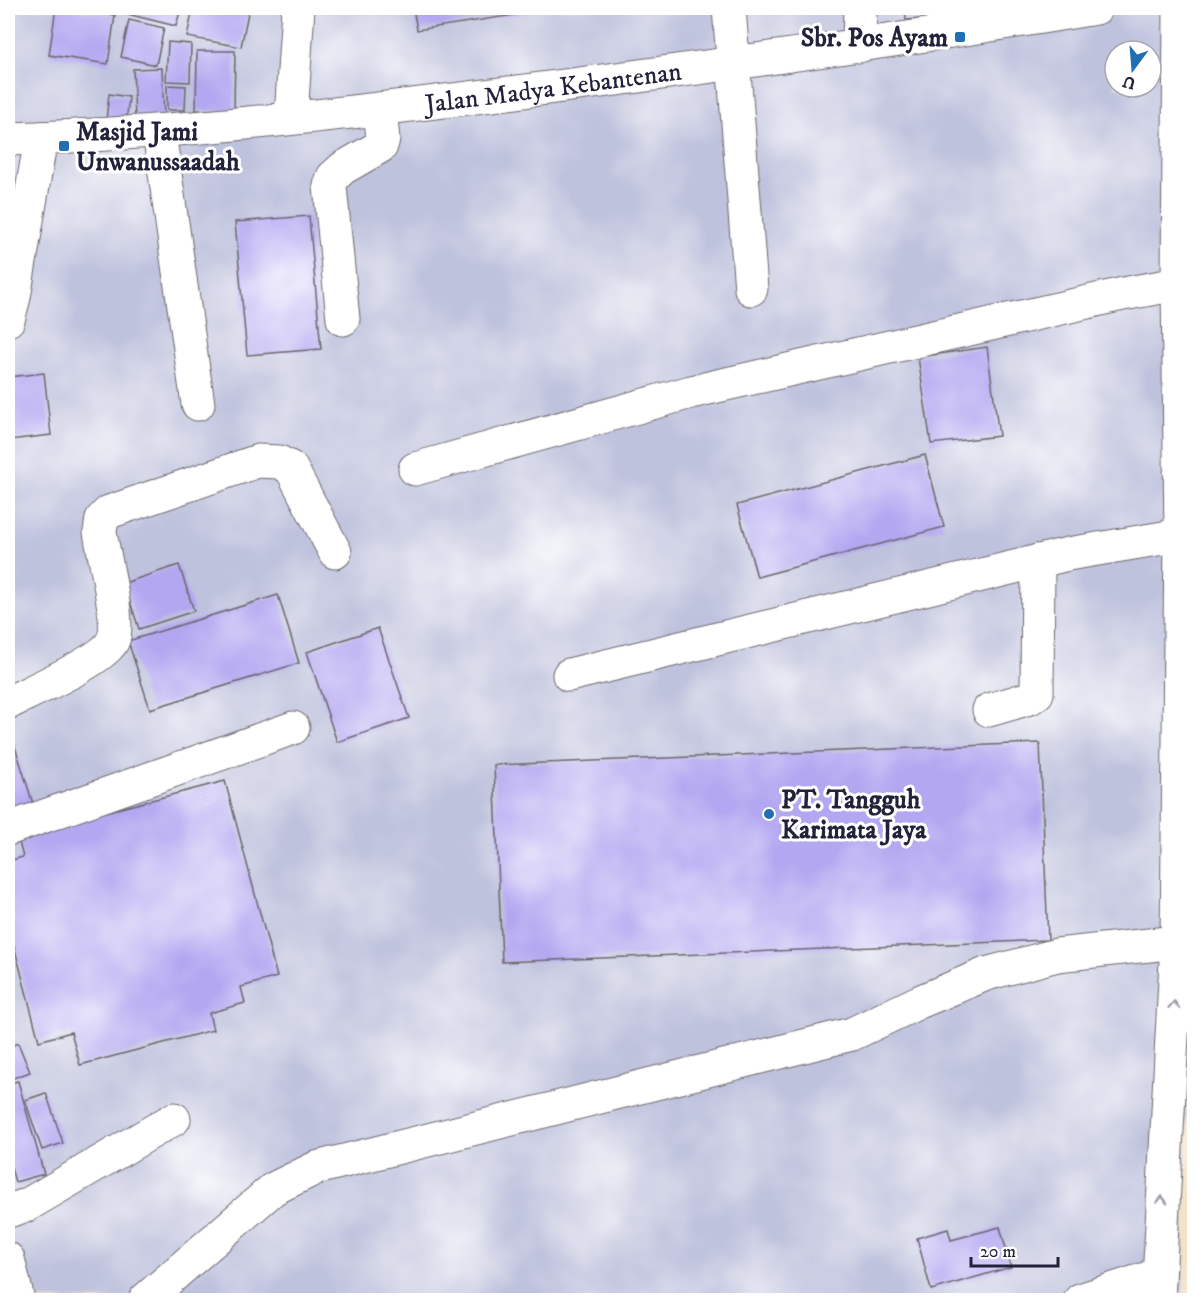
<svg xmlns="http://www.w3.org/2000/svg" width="1202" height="1308" font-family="'IM FELL DW Pica',serif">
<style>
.industrial{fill:#bfc2dd;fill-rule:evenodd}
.building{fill:#b4a7f1}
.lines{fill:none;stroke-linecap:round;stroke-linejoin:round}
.minor-casing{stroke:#6b666c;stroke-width:35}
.highway-casing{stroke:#6b666c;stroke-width:35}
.minor{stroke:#fff;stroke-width:33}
.highway{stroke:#fff;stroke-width:33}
.oneway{stroke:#9c9ca7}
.poi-dot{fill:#1f6fb2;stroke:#fff;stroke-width:2}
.labels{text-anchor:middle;stroke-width:6;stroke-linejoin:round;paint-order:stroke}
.poi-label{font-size:26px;font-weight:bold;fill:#22223b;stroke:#fff;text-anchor:start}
.street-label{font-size:26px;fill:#22223b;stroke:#fff}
</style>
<rect width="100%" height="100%" fill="#fff"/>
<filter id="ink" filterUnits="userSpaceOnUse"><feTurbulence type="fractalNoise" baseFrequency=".0167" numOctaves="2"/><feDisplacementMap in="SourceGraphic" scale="12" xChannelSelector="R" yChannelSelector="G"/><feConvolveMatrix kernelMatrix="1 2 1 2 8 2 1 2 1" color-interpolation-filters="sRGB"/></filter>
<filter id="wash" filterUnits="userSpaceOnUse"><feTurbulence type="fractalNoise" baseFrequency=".008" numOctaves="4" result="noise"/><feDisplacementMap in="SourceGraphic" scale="24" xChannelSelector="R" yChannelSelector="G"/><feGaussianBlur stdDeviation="1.35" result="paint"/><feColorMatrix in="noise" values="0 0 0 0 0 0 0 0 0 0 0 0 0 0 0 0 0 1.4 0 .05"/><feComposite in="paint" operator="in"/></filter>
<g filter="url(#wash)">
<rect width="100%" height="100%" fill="#f2e3c8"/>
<!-- industrial -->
<path class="industrial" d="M8 8H1194V664L1183 1300H8ZM1115 51H1151V87H1115Z"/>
<g id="blocks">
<!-- building -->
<g class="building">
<polygon points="56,8 115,15 108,64 49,55"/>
<polygon points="124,8 181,8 176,26 123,13"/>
<polygon points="193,8 249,8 241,47 187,37"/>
<polygon points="413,8 538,8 539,11 417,30"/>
<polygon points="905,8 935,8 936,18 906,20"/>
<polygon points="129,20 164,28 156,65 121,57"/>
<polygon points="168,42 191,44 190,82 166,81"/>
<polygon points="197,51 235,51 234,111 196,110"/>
<polygon points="162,68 164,117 135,118 133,69"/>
<polygon points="167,85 186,86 185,110 167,110"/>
<polygon points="109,94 129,97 126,123 106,120"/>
<polygon points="309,216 321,349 247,355 235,222"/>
<polygon points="987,347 999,436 931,444 918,357"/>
<polygon points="44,373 51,435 9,440 8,377"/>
<polygon points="925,455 944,527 757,577 737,505"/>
<polygon points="179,565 194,611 139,629 124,583"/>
<polygon points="278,595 299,663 150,709 128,641"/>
<polygon points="378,628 409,718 337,742 307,652"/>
<polygon points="12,737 35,810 8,819 8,739"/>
<polygon points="1040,743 1048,940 502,962 494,765"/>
<polygon points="225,781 277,977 241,987 245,1003 209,1013 213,1030 80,1065 71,1032 39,1041 8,923 8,861 23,857 17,835"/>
<polygon points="18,1043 30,1072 8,1080 8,1047"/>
<polygon points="18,1081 44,1174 15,1182 8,1157 8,1084"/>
<polygon points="46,1093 63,1143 42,1150 25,1100"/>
<polygon points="1000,1227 1011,1267 931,1290 917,1238 948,1229 951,1240"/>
</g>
</g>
</g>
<g filter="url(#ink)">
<use href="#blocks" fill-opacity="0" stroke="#6b666c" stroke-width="1.5"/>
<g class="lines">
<defs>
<g id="minor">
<polyline points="729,8 751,289"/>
<polyline points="859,46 860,8"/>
<polyline points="291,118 298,8"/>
<polyline points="159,132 198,404"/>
<path id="s1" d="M8 139C186 133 363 112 540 89 726 65 911 39 1096 8"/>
<polyline points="343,319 330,186 333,177 343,168 381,146 383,139 380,110"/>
<polyline points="8,320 14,297 41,138"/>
<polyline points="415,469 691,392 1123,294 1178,284"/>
<polyline points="569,675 1068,554 1181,535"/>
<path d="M8 703C29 692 105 660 113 640 121 624 103 552 100 532L102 519 109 512 258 461 279 462 291 468 335 552"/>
<polyline points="989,710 1030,698 1037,693 1038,561"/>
<polyline points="8,829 293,728"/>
<polyline points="8,1211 27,1205 174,1119"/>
<polyline points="8,1259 18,1300"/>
<polyline points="145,1300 273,1189 316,1168 852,1034 919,1002 986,974 1057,955 1177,942"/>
<polyline points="1080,1300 1158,1275"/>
</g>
<polyline id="highway" points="1158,1300 1177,942 1181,535 1178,284 1180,8"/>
</defs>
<!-- minor casing -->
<use href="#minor" class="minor-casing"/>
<!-- highway casing -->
<use href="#highway" class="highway-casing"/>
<!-- minor -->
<use href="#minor" class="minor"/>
<!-- highway -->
<use href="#highway" class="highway"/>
</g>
<!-- one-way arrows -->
<defs><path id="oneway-chevron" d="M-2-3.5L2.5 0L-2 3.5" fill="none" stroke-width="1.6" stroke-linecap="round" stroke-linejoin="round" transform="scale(1.5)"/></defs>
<g class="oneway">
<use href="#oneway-chevron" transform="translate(1174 1005) rotate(-87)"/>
<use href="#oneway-chevron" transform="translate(1162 1200) rotate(-87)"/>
</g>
</g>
<!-- markers -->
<g class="poi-dot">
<rect x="954" y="31" width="12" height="12" rx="3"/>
<rect x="58" y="140" width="12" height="12" rx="3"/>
<circle cx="769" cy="814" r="6"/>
</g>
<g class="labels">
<!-- poi labels -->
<g class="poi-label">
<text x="948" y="46" text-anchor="end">Sbr. Pos Ayam</text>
<text x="76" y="140">Masjid Jami<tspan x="76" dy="30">Unwanussaadah</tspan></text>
<text x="781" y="808">PT. Tangguh<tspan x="781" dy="30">Karimata Jaya</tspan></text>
</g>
<!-- street labels -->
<g class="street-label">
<text dy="9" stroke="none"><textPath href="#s1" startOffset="548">Jalan Madya Kebantenan</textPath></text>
</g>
</g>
<!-- margin -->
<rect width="1202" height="1308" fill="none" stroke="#fff" stroke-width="30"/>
<!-- north arrow -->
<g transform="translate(1133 69) rotate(196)"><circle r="28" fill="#ffffff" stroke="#a7a7b1" stroke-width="1.5"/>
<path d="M0-4.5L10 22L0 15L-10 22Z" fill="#1f6fb2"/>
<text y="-9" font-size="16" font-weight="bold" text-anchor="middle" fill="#22223b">U</text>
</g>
<!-- scale -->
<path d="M971 1257v9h87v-9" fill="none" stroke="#22223b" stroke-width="3"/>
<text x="980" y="1257" font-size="18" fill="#22223b" stroke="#ffffff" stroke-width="4.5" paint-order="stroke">20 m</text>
</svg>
